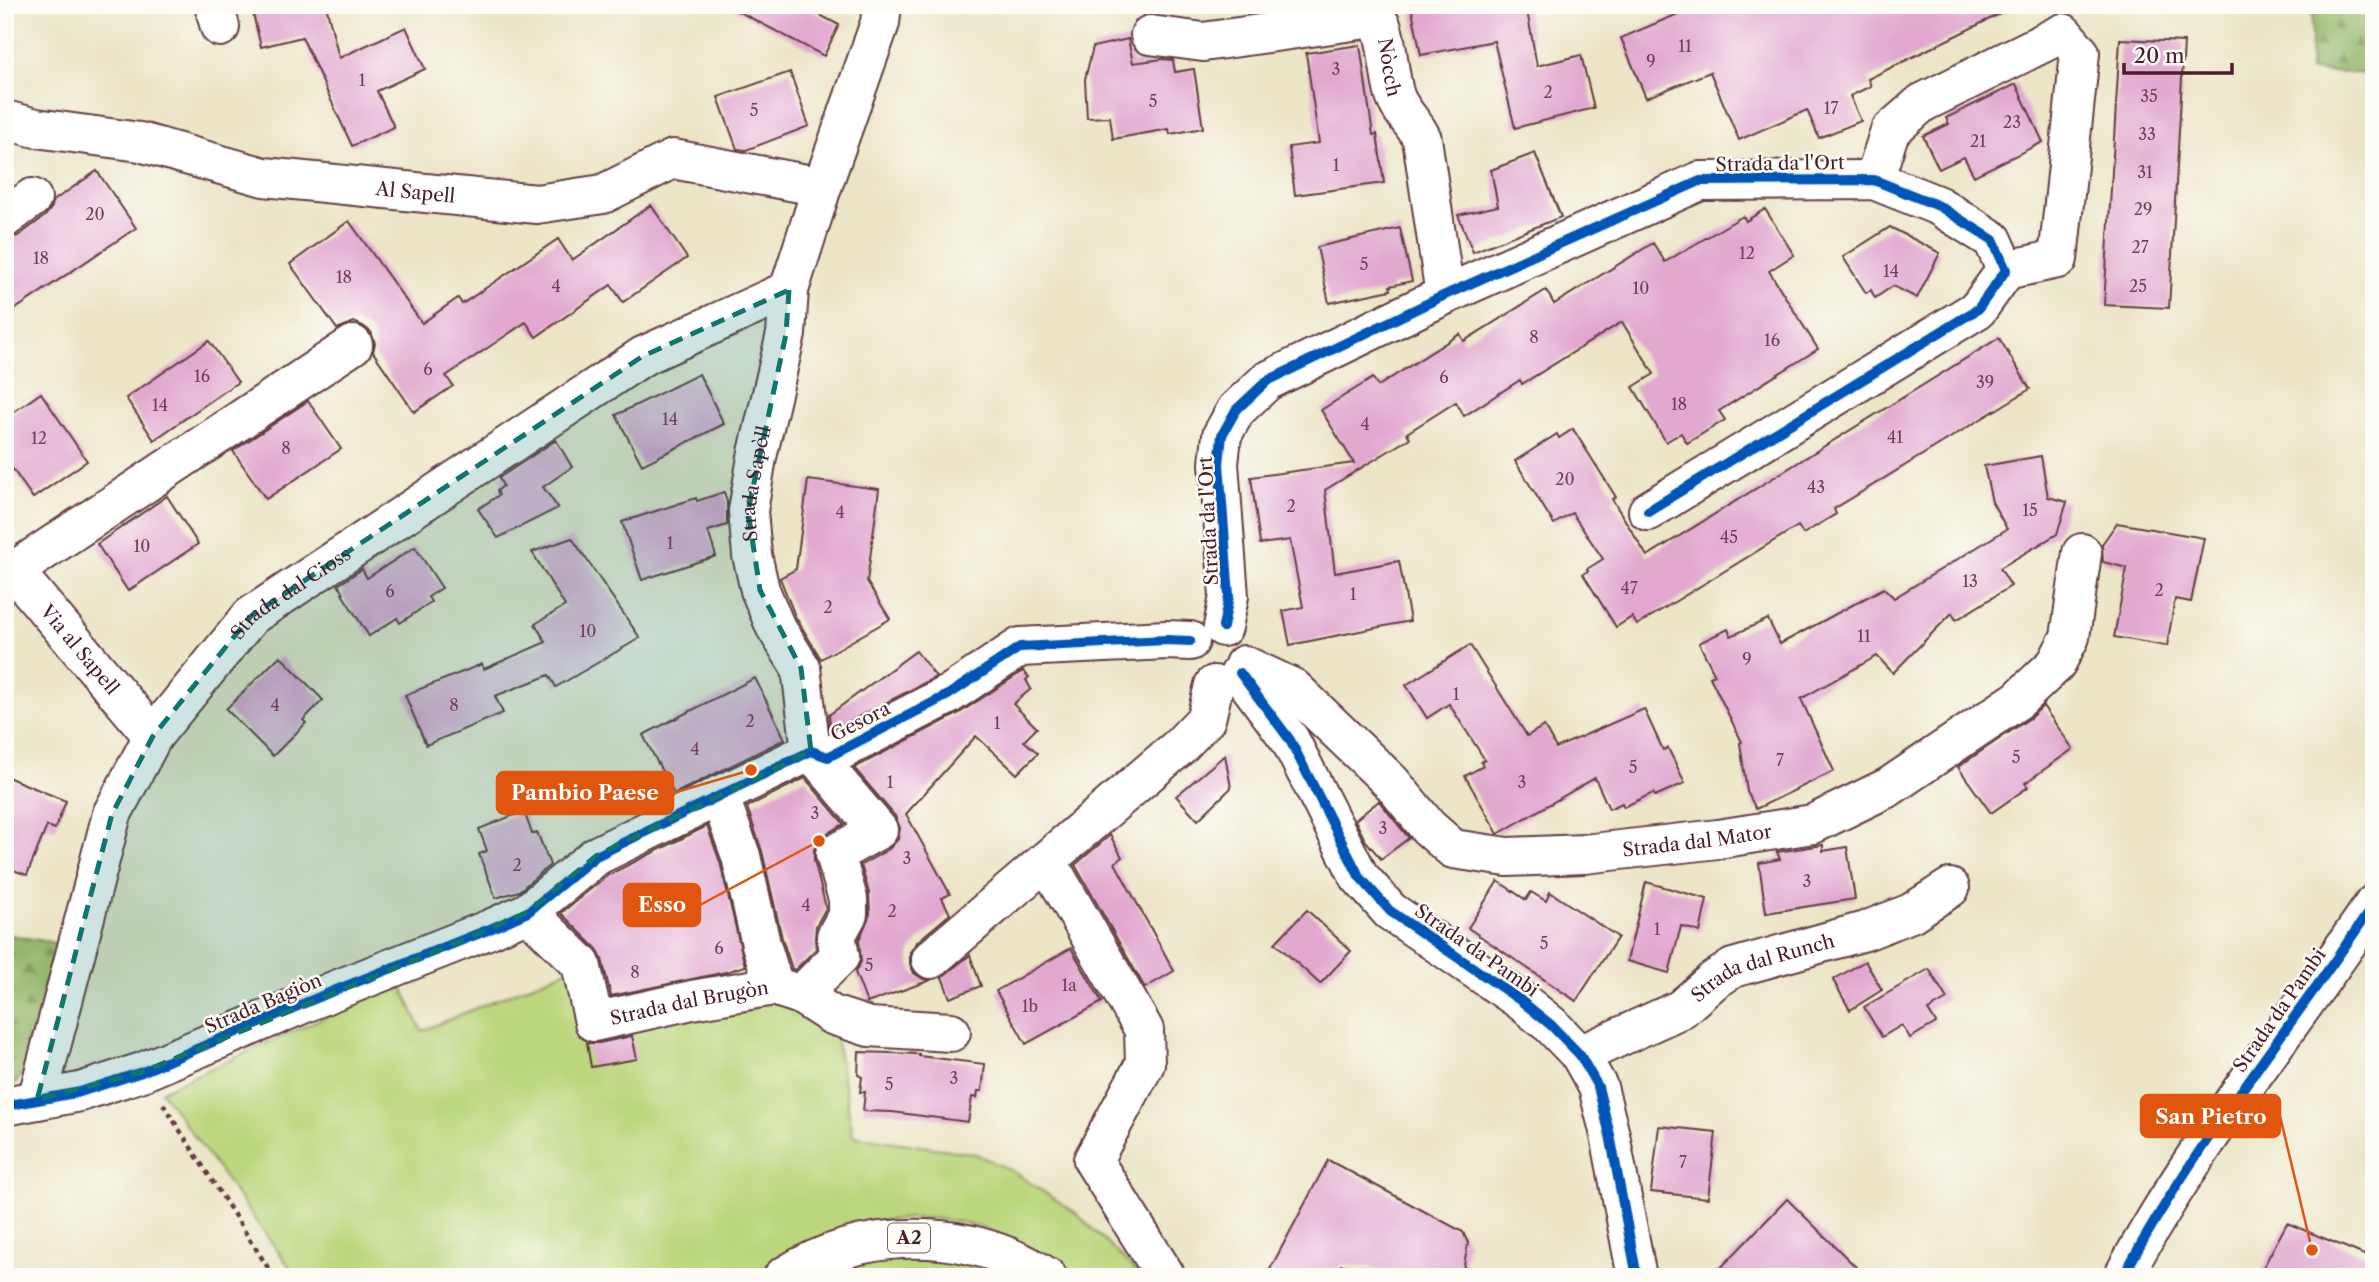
<svg xmlns="http://www.w3.org/2000/svg" width="2379" height="1282" font-family="'Libre Caslon Text',serif">
<style>
.green{fill:#bcd77d;stroke:#837b54;stroke-width:2}
.forest{fill:url(#forest-firs);stroke:#706c4c;stroke-width:2}
.building{fill:#e2a8d0}
.lines{fill:none;stroke-linecap:round;stroke-linejoin:round}
.minor-casing{stroke:#623d42;stroke-width:42}
.highway-casing{stroke:#623d42;stroke-width:42}
.path{stroke:#623d42;stroke-width:4.5;stroke-dasharray:5 5;stroke-linecap:butt}
.minor{stroke:#fff;stroke-width:38}
.highway{stroke:#fff;stroke-width:38}
.cycleway-casing{stroke:#fdfcf7;stroke-width:15}
.cycleway{stroke:#0057b8;stroke-width:10}
.marked{fill:#0f766e;fill-opacity:0.2;stroke:#0f766e;stroke-width:5;stroke-dasharray:14 9;stroke-linejoin:round}
.labels{text-anchor:middle;stroke-width:5;stroke-linejoin:round;paint-order:stroke}
.number-label{font-size:16px;fill:#704154}
.shield{fill:#fdfcf7;stroke:#806168;stroke-width:2}
.shield-label{font-size:18px;font-weight:bold;fill:#4a1f2b}
.street-label{font-size:19px;fill:#4a1f2b;stroke:#fdfcf7}
.leader{fill:none;stroke:#e0560e;stroke-width:2.5}
.callout-dot{fill:#e0560e;stroke:#fdfcf7;stroke-width:2.5}
.callout{fill:#e0560e;stroke:#e0560e;stroke-width:2.5}
.callout-label{font-size:21px;text-anchor:middle;font-weight:bold;fill:#fff}
</style>
<defs>
<pattern id="forest-firs" width="22" height="20" patternUnits="userSpaceOnUse" patternTransform="scale(1.75)"><rect width="22" height="20" fill="#95b86c"/><path d="M5 1l3.5 6h-7zM16 11l3.5 6h-7z" fill="#7c9559"/></pattern>
</defs>
<rect width="100%" height="100%" fill="#fdfcf7"/>
<filter id="ink" filterUnits="userSpaceOnUse"><feTurbulence type="fractalNoise" baseFrequency=".0143" numOctaves="2"/><feDisplacementMap in="SourceGraphic" scale="14" xChannelSelector="R" yChannelSelector="G"/><feConvolveMatrix kernelMatrix="1 2 1 2 8 2 1 2 1" color-interpolation-filters="sRGB"/></filter>
<filter id="wash" filterUnits="userSpaceOnUse"><feTurbulence type="fractalNoise" baseFrequency=".00686" numOctaves="4" result="noise"/><feDisplacementMap in="SourceGraphic" scale="28" xChannelSelector="R" yChannelSelector="G"/><feGaussianBlur stdDeviation="1.57" result="paint"/><feColorMatrix in="noise" values="0 0 0 0 0 0 0 0 0 0 0 0 0 0 0 0 0 1.4 0 .05"/><feComposite in="paint" operator="in"/></filter>
<g filter="url(#wash)">
<rect width="100%" height="100%" fill="#ece5c6"/>
<!-- green -->
<g class="green">
<path d="M581 964 594 1021 774 986 832 1015 853 1136 976 1154 1012 1171 1076 1213 1142 1277C1129 1277 1083 1280 1073 1277 1069 1275 1064 1269 1060 1267 1042 1255 1019 1244 999 1235 921 1199 817 1225 753 1277H297L161 1091 400 983 422 1031Z"/>
<path d="M890 1257C928 1258 963 1259 998 1277H822L843 1268Z"/>
</g>
<!-- forest -->
<g class="forest">
<polygon points="2312,5 2374,5 2374,74 2310,71"/>
<polygon points="5,934 77,947 35,1042 25,1069 16,1083 5,1087"/>
</g>
<g id="blocks">
<!-- building -->
<g class="building">
<polygon points="251,5 326,5 339,58 406,27 425,69 377,91 394,127 352,146 302,37 261,47"/>
<polygon points="726,5 801,5 839,25 824,56"/>
<polygon points="1411,5 1526,5 1537,66 1581,55 1594,108 1515,128 1494,41 1421,55"/>
<polygon points="1699,5 2018,5 1868,79 1871,86 1850,96 1861,121 1819,138 1807,110 1739,140 1710,72 1646,98 1621,38"/>
<polygon points="1128,39 1133,63 1163,59 1173,60 1175,72 1194,69 1203,128 1170,134 1169,129 1113,139 1110,117 1087,118 1085,79 1093,47"/>
<polygon points="2120,39 2184,42 2169,308 2104,305"/>
<polygon points="1360,45 1373,135 1377,134 1384,183 1295,195 1289,147 1319,143 1306,53"/>
<polygon points="790,72 809,126 746,150 737,149 718,97"/>
<polygon points="2016,84 2043,142 1974,176 1964,157 1939,169 1923,136 1949,124 1946,118"/>
<polygon points="1535,153 1561,217 1473,252 1458,215 1498,206 1491,170"/>
<polygon points="97,171 136,228 5,316 5,239 18,236 45,216 52,207 53,201"/>
<polygon points="651,205 687,258 623,302 611,285 536,337 526,322 446,376 453,386 414,412 373,352 375,343 371,332 363,326 354,322 337,329 290,264 349,221 422,323 458,298 462,304 558,239 572,260"/>
<polygon points="1765,209 1794,255 1769,271 1818,349 1719,411 1725,420 1687,443 1681,433 1666,442 1633,387 1654,374 1622,322 1522,384 1520,380 1464,416 1456,402 1407,433 1410,438 1325,490 1335,573 1399,561 1410,621 1290,645 1283,611 1303,607 1290,540 1260,544 1251,477 1354,463 1321,410 1373,378 1378,386 1460,334 1464,341 1546,290 1554,304 1653,243 1665,262 1743,216 1746,221"/>
<polygon points="1890,227 1940,253 1917,298 1893,286 1875,298 1871,290 1866,293 1843,257"/>
<polygon points="1400,228 1412,281 1390,286 1391,290 1329,303 1317,247"/>
<polygon points="1999,338 2030,389 1834,509 1836,514 1803,534 1798,526 1637,625 1632,617 1616,627 1583,574 1588,571 1587,569 1603,559 1572,513 1554,524 1515,461 1557,434 1559,438 1573,429 1616,497 1612,499 1647,556"/>
<polygon points="209,341 238,382 154,440 126,398"/>
<polygon points="699,374 724,424 642,465 616,415"/>
<polygon points="41,393 87,461 33,498 5,458 5,418"/>
<polygon points="308,401 341,449 266,499 233,451"/>
<polygon points="556,440 572,467 543,487 558,508 498,538 478,509 499,495 497,491 503,486 499,478"/>
<polygon points="2041,456 2048,497 2067,502 2057,534 2000,568 2011,586 1956,620 1952,613 1893,673 1877,656 1801,699 1834,771 1756,809 1747,792 1740,743 1742,742 1710,677 1715,675 1699,643 1728,629 1731,636 1768,619 1780,644 1884,588 1894,598 2007,529 1992,502 1984,466"/>
<polygon points="808,480 879,489 867,582 890,619 821,659 795,616 780,578 796,569"/>
<polygon points="724,492 727,502 727,525 708,531 716,556 642,580 622,522 696,498 697,501"/>
<polygon points="167,496 198,544 128,591 97,544"/>
<polygon points="2117,523 2204,538 2191,602 2175,599 2167,646 2114,637 2127,568 2103,562 2102,544"/>
<polygon points="572,538 640,638 556,687 549,675 495,696 503,713 426,745 405,695 482,664 484,669 546,642 535,624 565,606 532,552"/>
<polygon points="415,547 442,588 428,597 431,602 400,623 397,618 369,636 342,594 344,593 338,585 362,569 367,578"/>
<polygon points="1470,645 1527,736 1544,726 1556,748 1644,709 1663,750 1668,748 1685,783 1655,796 1653,793 1624,807 1622,803 1609,809 1595,778 1498,834 1465,776 1483,766 1481,762 1485,760 1449,704 1427,718 1406,685"/>
<polygon points="916,651 936,677 831,731 829,715"/>
<polygon points="280,656 323,700 303,720 306,723 273,756 226,709"/>
<polygon points="1023,671 1029,677 1026,680 1031,689 1013,704 1037,728 1024,741 1038,753 1017,774 976,736 906,814 950,894 942,898 950,914 917,942 910,952 910,964 914,973 923,979 931,980 867,1003 855,972 861,962 859,940 870,914 869,893 861,865 889,849 898,839 900,828 895,816 854,768 958,714"/>
<polygon points="755,678 785,739 674,794 643,735"/>
<polygon points="2043,706 2073,749 2025,783 2028,787 1991,813 1958,767 2030,718"/>
<polygon points="1225,755 1231,788 1198,820 1176,796"/>
<polygon points="5,776 66,801 55,829 47,826 27,875 5,867"/>
<polygon points="805,778 844,824 824,835 818,841 814,850 814,860 826,908 816,926 815,939 816,949 795,970 792,969 782,938 762,851 747,807"/>
<polygon points="1379,801 1409,838 1381,859 1365,840 1355,820"/>
<polygon points="524,811 532,834 537,832 550,865 519,891 496,898 479,854 487,851 479,829"/>
<polygon points="707,826 720,862 745,966 726,972 611,996 602,959 597,949 561,913 608,875"/>
<polygon points="1110,835 1122,857 1115,863 1174,971 1145,988 1075,865"/>
<polygon points="1823,845 1823,851 1847,847 1855,899 1766,913 1759,863 1780,859 1777,852"/>
<polygon points="1498,881 1526,900 1531,892 1546,901 1550,892 1618,937 1576,1001 1468,928"/>
<polygon points="1646,882 1707,899 1700,932 1681,926 1669,973 1627,961"/>
<polygon points="1307,910 1351,951 1320,984 1275,943"/>
<polygon points="1071,948 1102,1002 1026,1044 996,991"/>
<polygon points="970,955 981,986 950,998 942,977"/>
<polygon points="1865,961 1882,990 1850,1010 1833,980"/>
<polygon points="1929,969 1947,999 1928,1010 1936,1023 1910,1038 1902,1025 1882,1037 1864,1007"/>
<polygon points="632,1036 637,1059 591,1067 587,1043 599,1043"/>
<polygon points="859,1052 919,1054 919,1056 985,1064 982,1091 978,1091 977,1098 972,1097 968,1122 892,1112 863,1111 865,1092 860,1092 862,1077 858,1075"/>
<polygon points="1659,1126 1716,1132 1708,1198 1651,1192"/>
<polygon points="1328,1160 1463,1232 1468,1243 1462,1277 1392,1277 1369,1267 1341,1265 1334,1277 1266,1277"/>
<polygon points="1787,1199 1866,1277 1712,1277"/>
<polygon points="2287,1223 2374,1259 2374,1277 2258,1277"/>
</g>
</g>
</g>
<g filter="url(#ink)">
<use href="#blocks" fill-opacity="0" stroke="#623d42" stroke-width="2"/>
<g class="lines">
<defs>
<g id="minor">
<polyline points="214,5 220,27"/>
<path id="s1" d="M1150 35 1203 42 1367 19 1375 20 1381 25C1389 48 1388 73 1395 96 1401 113 1415 123 1422 139L1445 295"/>
<path id="s2" d="M5 120 36 128 140 142 264 177 537 204 603 194 673 159 822 187"/>
<polyline points="1874,180 1890,131 1922,103 2063,33 2080,53 2058,259 2006,270"/>
<polyline points="5,218 32,198"/>
<path id="s3" d="M5 567 20 578 153 736"/>
<polyline points="12,572 353,345"/>
<polyline points="1223,627 1229,596 1219,464 1222,435 1236,410 1267,381 1445,295 1700,181 1874,180 1939,206 1993,240 2006,270 1978,309 1648,511"/>
<path id="s4" d="M1244 665 1293 688 1392 783 1428 827 1453 849 1507 857 1584 854 1718 839 1813 824 1889 787 2018 700 2056 664 2070 637 2082 553"/>
<polyline points="1240,673 1290,740 1359,876 1390,911 1520,1000 1551,1025 1580,1055 1598,1087 1610,1135 1637,1277"/>
<polyline points="719,795 741,856 761,944 774,986"/>
<polyline points="1047,861 1144,1030 1145,1064 1093,1160 1165,1275"/>
<path id="s5" d="M528 912 581 964 594 1022 692 1000 774 986 801 995 832 1015 869 1027 951 1032"/>
<polyline points="931,959 1179,747 1206,719 1214,685"/>
<path id="s6" d="M801 995 840 956 836 936 848 914V899L835 854 878 830 811 751 801 668 775 626 760 590 752 555 748 511 757 457 786 334 789 290 822 187 880 23 882 5"/>
<path id="s7" d="M1580 1055 1681 1009 1713 981 1733 968 1865 931 1911 913 1950 888"/>
<path id="s8" d="M37 1100 112 814 153 736 251 616 643 356 789 290"/>
<polyline points="5,1106 80,1092 142,1072 331,992 490,929 528,912 596,856 811,751 828,757 948,695 1020,647 1167,640 1190,641"/>
<path d="M2123 1277C2193 1145 2291 1028 2374 904"/>
</g>
<path id="highway" d="M783 1277C863 1226 967 1226 1047 1277"/>
</defs>
<!-- minor casing -->
<use href="#minor" class="minor-casing"/>
<!-- highway casing -->
<use href="#highway" class="highway-casing"/>
<!-- path -->
<polyline class="path" points="163,1104 274,1277"/>
<!-- minor -->
<use href="#minor" class="minor"/>
<!-- highway -->
<use href="#highway" class="highway"/>
<defs>
<g id="cycleway">
<polyline points="1223,627 1229,596 1219,464 1222,435 1236,410 1267,381 1445,295 1700,181 1874,180 1939,206 1993,240 2006,270 1978,309 1648,511"/>
<polyline points="1240,673 1290,740 1359,876 1390,911 1520,1000 1551,1025 1580,1055 1598,1087 1610,1135 1637,1277"/>
<polyline points="5,1106 80,1092 142,1072 331,992 490,929 528,912 596,856 811,751 828,757 948,695 1020,647 1167,640 1190,641"/>
<path d="M2123 1277C2193 1145 2291 1028 2374 904"/>
</g>
</defs>
<!-- cycleway casing -->
<use href="#cycleway" class="cycleway-casing"/>
<!-- cycleway -->
<use href="#cycleway" class="cycleway"/>
</g>
</g>
<!-- marked area -->
<path class="marked" d="M789 290 786 334 748 511 760 590 801 668 811 751 596 856 528 912 490 929 142 1072 37 1100 112 814 153 736 251 616 643 356Z"/>
<g class="labels">
<!-- number labels -->
<g class="number-label">
<text x="1685" y="52">11</text>
<text x="1651" y="67">9</text>
<text x="1336" y="75">3</text>
<text x="362" y="86">1</text>
<text x="1548" y="98">2</text>
<text x="2149" y="102">35</text>
<text x="1153" y="107">5</text>
<text x="1831" y="114">17</text>
<text x="754" y="116">5</text>
<text x="2012" y="128">23</text>
<text x="2147" y="140">33</text>
<text x="1978" y="147">21</text>
<text x="1336" y="171">1</text>
<text x="2145" y="178">31</text>
<text x="2143" y="215">29</text>
<text x="95" y="220">20</text>
<text x="2140" y="253">27</text>
<text x="1747" y="259">12</text>
<text x="41" y="264">18</text>
<text x="1364" y="270">5</text>
<text x="1891" y="277">14</text>
<text x="344" y="283">18</text>
<text x="556" y="292">4</text>
<text x="2138" y="292">25</text>
<text x="1641" y="294">10</text>
<text x="1534" y="343">8</text>
<text x="1772" y="346">16</text>
<text x="428" y="375">6</text>
<text x="202" y="382">16</text>
<text x="1444" y="383">6</text>
<text x="1985" y="388">39</text>
<text x="1679" y="410">18</text>
<text x="160" y="411">14</text>
<text x="670" y="425">14</text>
<text x="1365" y="430">4</text>
<text x="1895" y="443">41</text>
<text x="39" y="444">12</text>
<text x="286" y="454">8</text>
<text x="1565" y="485">20</text>
<text x="1816" y="493">43</text>
<text x="1291" y="512">2</text>
<text x="2030" y="516">15</text>
<text x="840" y="518">4</text>
<text x="1729" y="543">45</text>
<text x="670" y="549">1</text>
<text x="142" y="552">10</text>
<text x="1970" y="587">13</text>
<text x="1629" y="594">47</text>
<text x="2159" y="596">2</text>
<text x="390" y="597">6</text>
<text x="1353" y="600">1</text>
<text x="828" y="613">2</text>
<text x="588" y="637">10</text>
<text x="1864" y="642">11</text>
<text x="1747" y="665">9</text>
<text x="1456" y="700">1</text>
<text x="275" y="711">4</text>
<text x="454" y="711">8</text>
<text x="750" y="727">2</text>
<text x="997" y="729">1</text>
<text x="695" y="755">4</text>
<text x="2016" y="763">5</text>
<text x="1780" y="766">7</text>
<text x="1633" y="773">5</text>
<text x="890" y="788">1</text>
<text x="1522" y="788">3</text>
<text x="815" y="819">3</text>
<text x="1383" y="834">3</text>
<text x="907" y="864">3</text>
<text x="517" y="871">2</text>
<text x="1807" y="887">3</text>
<text x="806" y="911">4</text>
<text x="892" y="917">2</text>
<text x="1657" y="935">1</text>
<text x="1544" y="949">5</text>
<text x="719" y="954">6</text>
<text x="869" y="971">5</text>
<text x="635" y="978">8</text>
<text x="1069" y="991">1a</text>
<text x="1030" y="1012">1b</text>
<text x="954" y="1084">3</text>
<text x="889" y="1090">5</text>
<text x="1683" y="1168">7</text>
</g>
<!-- shield labels -->
<rect class="shield" x="888" y="1223.5" width="42" height="29" rx="5"/>
<g class="shield-label">
<text x="909" y="1244">A2</text>
</g>
<!-- street labels -->
<g class="street-label">
<text dy="7" stroke="none"><textPath href="#s1" startOffset="278">Nòcch</textPath></text>
<text transform="translate(1780 163) rotate(-1)" y="7">Strada da l'Ort</text>
<text dy="7" stroke="none"><textPath href="#s2" startOffset="418">Al Sapell</textPath></text>
<text dy="7" stroke="none"><textPath href="#s6" startOffset="595">Strada Sapèll</textPath></text>
<text transform="translate(1208 521) rotate(-93)" y="7">Strada da l'Ort</text>
<text dy="7" stroke="none"><textPath href="#s8" startOffset="584">Strada dal Cioss</textPath></text>
<text dy="7" stroke="none"><textPath href="#s3" startOffset="112">Via al Sapell</textPath></text>
<text transform="translate(860 721) rotate(-27)" y="7">Gesora</text>
<text dy="7" stroke="none"><textPath href="#s4" startOffset="527">Strada dal Mator</textPath></text>
<text transform="translate(1477 950) rotate(35)" y="7">Strada da Pambi</text>
<text dy="7" stroke="none"><textPath href="#s7" startOffset="205">Strada dal Runch</textPath></text>
<text transform="translate(263 1003) rotate(-23)" y="7">Strada Bagiòn</text>
<text dy="7" stroke="none"><textPath href="#s5" startOffset="231">Strada dal Brugòn</textPath></text>
<text transform="translate(2279 1010) rotate(-55)" y="7">Strada da Pambi</text>
</g>
</g>
<!-- callouts -->
<path class="leader" d="M751 770L673 793M819 841L700 905M2312 1250L2280 1116"/>
<g class="callout-dot">
<circle cx="751" cy="770" r="7"/>
<circle cx="819" cy="841" r="7"/>
<circle cx="2312" cy="1250" r="7"/>
</g>
<g class="callout">
<rect x="497" y="772" width="176" height="42" rx="7"/>
<rect x="624" y="884" width="76" height="42" rx="7"/>
<rect x="2141" y="1095" width="139" height="42" rx="7"/>
</g>
<g class="callout-label">
<text x="585" y="800">Pambio Paese</text>
<text x="662" y="912">Esso</text>
<text x="2211" y="1124">San Pietro</text>
</g>
<!-- margin -->
<rect width="2379" height="1282" fill="none" stroke="#fdfcf7" stroke-width="28"/>
<!-- scale -->
<path d="M2124 63v10h108v-10" fill="none" stroke="#4a1f2b" stroke-width="3.5"/>
<text x="2134" y="63" font-size="21" fill="#4a1f2b" stroke="#fdfcf7" stroke-width="5" paint-order="stroke">20 m</text>
</svg>
